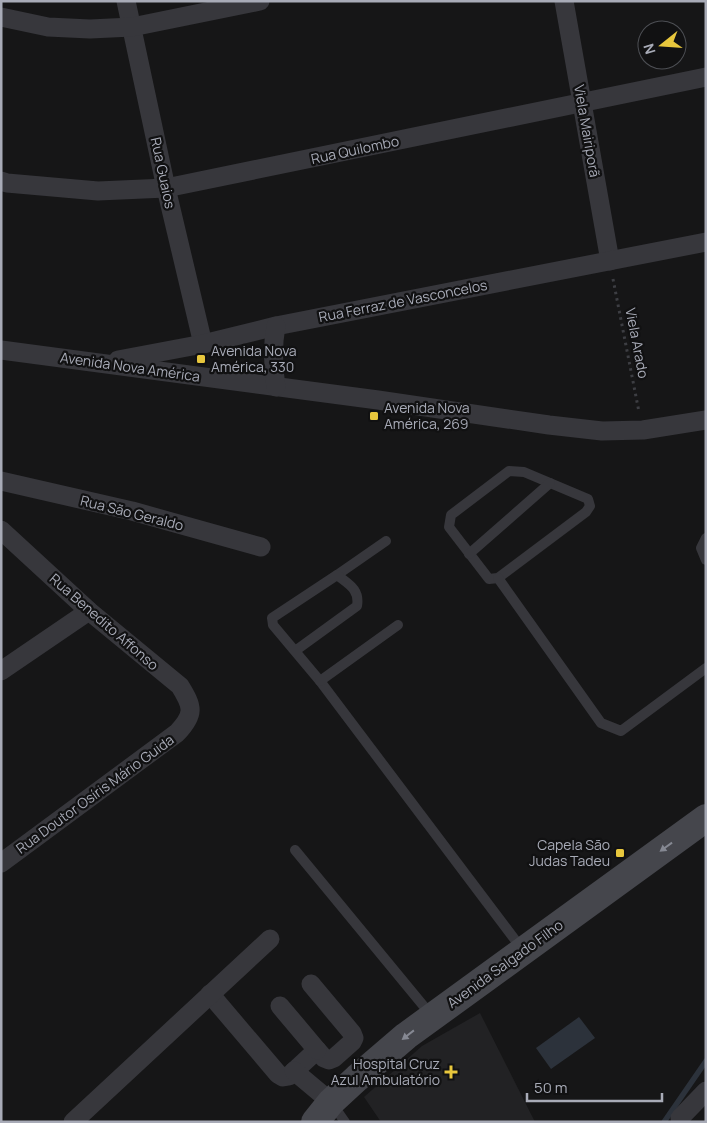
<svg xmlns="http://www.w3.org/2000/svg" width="707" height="1123" font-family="Manrope,sans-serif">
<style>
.built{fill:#222224}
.water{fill:#2c323b}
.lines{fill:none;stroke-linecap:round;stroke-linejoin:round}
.stream{stroke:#2c323b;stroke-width:5.5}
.path{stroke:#3d3e43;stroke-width:3;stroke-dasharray:2.5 4;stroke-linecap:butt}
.service{stroke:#37373c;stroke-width:10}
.minor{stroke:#37373c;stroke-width:19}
.secondary{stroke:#45464c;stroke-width:28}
.oneway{fill:#858892}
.poi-dot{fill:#e8c73d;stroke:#111112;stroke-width:2}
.labels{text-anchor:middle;stroke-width:4.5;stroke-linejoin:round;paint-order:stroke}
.street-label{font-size:14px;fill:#a8abb7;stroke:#111112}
.poi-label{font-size:14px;fill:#a8abb7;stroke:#111112;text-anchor:start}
</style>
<rect width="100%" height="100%" fill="#161617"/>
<!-- built -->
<polygon class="built" points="480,1013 535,1122 381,1122 364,1097 422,1046"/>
<!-- water -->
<polygon class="water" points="579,1017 595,1038 551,1069 536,1048"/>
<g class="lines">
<!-- stream -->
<polyline class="stream" points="664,1122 706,1061"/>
<!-- path -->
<polyline class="path" points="613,279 639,412"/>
<!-- service -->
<g class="service">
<polygon points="509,471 524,472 588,499 590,506 586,512 498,578 489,579 449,527 451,515"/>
<polyline points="706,538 701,548 706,560"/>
<polyline points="469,554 550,483"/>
<polyline points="337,575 386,541"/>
<polyline points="498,578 601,723 621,731 706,668"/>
<path d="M295 651 357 606C360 589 348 584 337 575L272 618 273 625 320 681 522 949"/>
<polyline points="320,681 398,625"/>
<polyline points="295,850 431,1015"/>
<polyline points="331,1102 345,1122"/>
</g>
<!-- minor -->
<g class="minor">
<polyline points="126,1 166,188 203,344"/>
<polyline points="564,1 610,261"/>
<polyline points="1,17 48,27 90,29 132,27 260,1"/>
<polyline points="1,181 7,183 98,191 166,188 706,77"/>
<polyline points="1,350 378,400 549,425 602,431 643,430 706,420"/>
<polyline points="118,360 203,344 276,326 706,242"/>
<path d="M276 387C273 366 272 347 276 326"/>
<polyline points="1,481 132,511 261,547"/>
<path d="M1 530 89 611 180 686C193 707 195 714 177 733L1 863"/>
<polyline points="1,671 89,611"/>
<polyline points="210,994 278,1074 283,1077 289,1076 317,1050 324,1058 329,1060 334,1058 352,1042 354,1038 352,1033 311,984"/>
<polyline points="280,1006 317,1050"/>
<polyline points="294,1071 331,1102"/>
<polyline points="680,1118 706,1091"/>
<polyline points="73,1122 270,939"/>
</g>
<!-- secondary -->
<polyline class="secondary" points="315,1122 331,1102 357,1078 406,1036 706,818"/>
</g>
<!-- one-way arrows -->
<defs><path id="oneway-solid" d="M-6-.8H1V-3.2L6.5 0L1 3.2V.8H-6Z" transform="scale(1.25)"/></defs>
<g class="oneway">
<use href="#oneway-solid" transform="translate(666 847) rotate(144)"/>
<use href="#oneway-solid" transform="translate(408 1035) rotate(142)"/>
</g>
<!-- markers -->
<g class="poi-dot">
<rect x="196" y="354" width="10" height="10" rx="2.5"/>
<rect x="369" y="411" width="10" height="10" rx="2.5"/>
<rect x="615" y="848" width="10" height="10" rx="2.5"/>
<path d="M448.5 1064.5h5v5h5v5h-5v5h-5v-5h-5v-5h5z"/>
</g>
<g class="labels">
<!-- street labels -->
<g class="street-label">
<text transform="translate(587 131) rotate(80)" y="5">Viela Mairiporã</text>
<text transform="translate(355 150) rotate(-12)" y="5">Rua Quilombo</text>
<text transform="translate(163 173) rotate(78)" y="5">Rua Guaios</text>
<text transform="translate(403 301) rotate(-11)" y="5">Rua Ferraz de Vasconcelos</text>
<text transform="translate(637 343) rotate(79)" y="5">Viela Arado</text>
<text transform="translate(130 367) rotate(8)" y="5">Avenida Nova América</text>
<text transform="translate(132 513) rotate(14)" y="5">Rua São Geraldo</text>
<text transform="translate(104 622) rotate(41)" y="5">Rua Benedito Affonso</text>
<text transform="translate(95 794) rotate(-36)" y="5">Rua Doutor Osíris Mário Guida</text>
<text transform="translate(505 964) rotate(-36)" y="5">Avenida Salgado Filho</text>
</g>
<!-- poi labels -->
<g class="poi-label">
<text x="211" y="356">Avenida Nova<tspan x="211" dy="16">América, 330</tspan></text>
<text x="384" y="413">Avenida Nova<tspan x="384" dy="16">América, 269</tspan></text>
<text x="610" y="850" text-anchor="end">Capela São<tspan x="610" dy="16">Judas Tadeu</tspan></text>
<text x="440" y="1069" text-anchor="end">Hospital Cruz<tspan x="440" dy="16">Azul Ambulatório</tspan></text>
</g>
</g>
<!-- border -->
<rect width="707" height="1123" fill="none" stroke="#a8abb7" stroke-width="5"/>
<!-- north arrow -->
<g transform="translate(662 45) rotate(253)"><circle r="24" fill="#111112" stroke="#4d4f54"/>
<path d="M0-4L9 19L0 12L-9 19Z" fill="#e8c73d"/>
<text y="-8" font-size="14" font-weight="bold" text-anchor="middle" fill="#a8abb7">N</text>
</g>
<!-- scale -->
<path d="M527 1093v8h135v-8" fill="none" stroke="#a8abb7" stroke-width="2.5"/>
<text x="534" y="1093" font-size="15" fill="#a8abb7" stroke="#111112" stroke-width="4" paint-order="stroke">50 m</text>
</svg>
